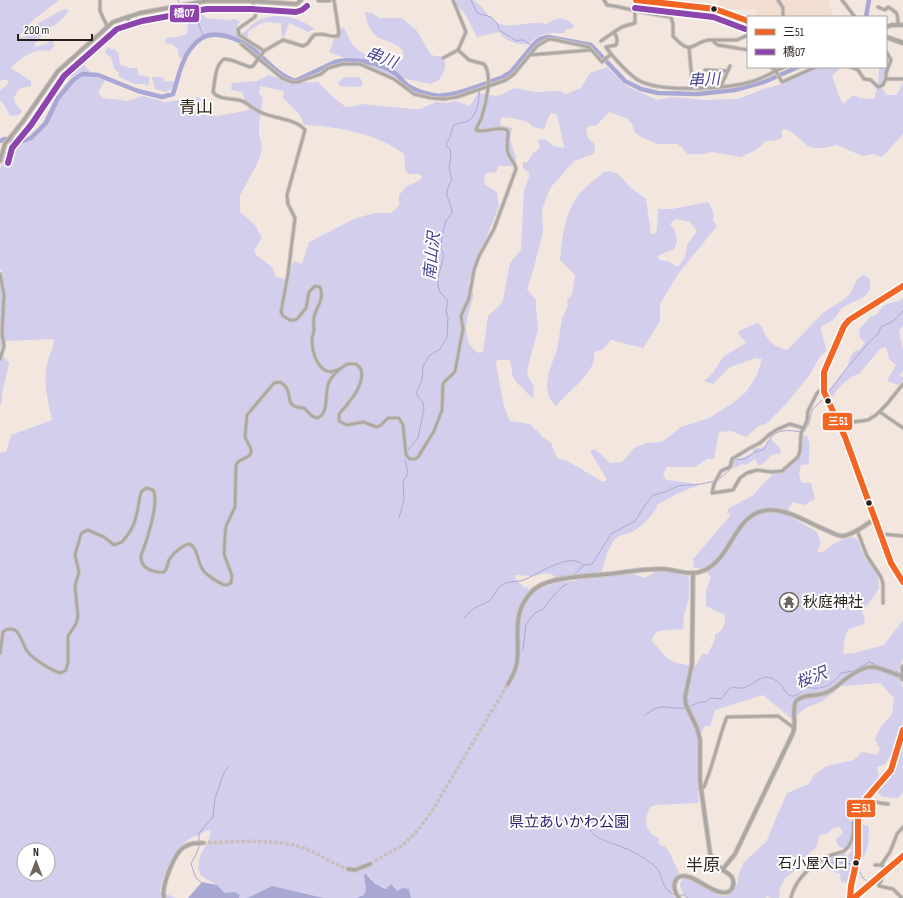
<svg xmlns="http://www.w3.org/2000/svg" width="903" height="898" font-family="'Sofia Sans Condensed','Noto Sans JP',sans-serif">
<style>
.built{fill:#f2ded0}
.green{fill:#d2ceec;fill-rule:evenodd}
.water{fill:#a9a8d4}
.lines{fill:none;stroke-linecap:round;stroke-linejoin:round}
.stream{stroke:#a9a8d4;stroke-width:1}
.river{stroke:#a9a8d4;stroke-width:4.5}
.tertiary-tunnel{stroke:#c9beb8;stroke-width:3.5;stroke-dasharray:3.5 2;stroke-linecap:butt}
.minor-casing{stroke:#ccc3bd;stroke-width:4.5}
.tertiary-casing{stroke:#ccc3bd;stroke-width:5.5}
.secondary-casing{stroke:#ccc3bd;stroke-width:5.5}
.primary-casing{stroke:#ccc3bd;stroke-width:6}
.trunk-casing{stroke:#ccc3bd;stroke-width:6}
.minor{stroke:#aca7a4;stroke-width:2.5}
.tertiary{stroke:#aca7a4;stroke-width:3.5}
.secondary{stroke:#aca6a3;stroke-width:3.5}
.primary{stroke:#b1aaa4;stroke-width:4}
.trunk{stroke:#aea8a2;stroke-width:4.5}
.bus-1-casing{stroke:#fff;stroke-width:9}
.bus-2-casing{stroke:#fff;stroke-width:9}
.bus-1{stroke:#f26522;stroke-width:6}
.bus-2{stroke:#8e44ad;stroke-width:6}
.bus-dot{fill:#261f1a;stroke:#fff;stroke-width:1.5}
.labels{text-anchor:middle;stroke-width:4;stroke-linejoin:round;paint-order:stroke}
.bus-label{font-size:14px;fill:#261f1a;stroke:#fff;text-anchor:end}
.poi-label{font-size:15px;fill:#261f1a;stroke:#fff;text-anchor:start}
.park-label{font-size:15px;fill:#2a216f;stroke:#fff}
.water-label{font-size:16px;font-style:italic;fill:#484697;stroke:#fff}
.quarter-label{font-size:17px;fill:#35261b;stroke:#fff}
.line-badge{stroke:#fff;stroke-width:1.5}
.badge-label{font-size:11px;text-anchor:middle;font-weight:bold;fill:#fff}
</style>
<rect width="100%" height="100%" fill="#f2e6df"/>
<!-- built -->
<g class="built">
<polygon points="718,0 777,0 778,6 781,7 782,9 782,17 756,17 756,11 754,9 729,9 718,6"/>
<polygon points="780,0 828,0 833,14 820,17 786,17 785,7"/>
</g>
<!-- green -->
<g class="green">
<path d="M0 0H59L33 20 19 36 22 38 40 22 64 9 69 10C63 20 55 26 44 30L43 34 34 45 35 47 46 44 51 40 54 42V46L50 51C47 51 43 50 41 50 32 51 15 61 11 68L31 81V86L19 89 14 97 15 103 22 111 19 115 10 116 5 106 0 100V90L7 85 8 82 7 79 0 81Z"/>
<path d="M457 0H473C482 5 487 16 496 22 511 31 530 19 546 24 559 17 562 16 574 25L572 29H566L565 33C548 33 541 32 529 44 517 45 506 42 499 32L477 37 465 14 454 2Z"/>
<path d="M194 5 206 18 226 20 236 19 240 22 237 26 240 34C246 32 248 28 253 24 273 10 296 16 315 29L308 32 289 23 285 35 282 38 281 23C276 23 274 23 270 22 263 21 253 28 248 32L247 46 230 36 212 34 200 36 188 49 185 56 179 58 178 49 173 45 165 43 166 38 176 37 187 34 188 24 174 18 173 8Z"/>
<path d="M365 12 372 13 379 18H402L417 31 431 55 441 57 445 62V68L442 75 438 81 430 84 393 76 329 52C333 45 334 38 337 30L344 28C347 33 349 40 352 44 362 56 390 67 403 59 407 42 383 43 375 35 369 29 366 20 365 12Z"/>
<polygon points="107,48 114,49 119,54 119,59 121,65 130,68 138,68 138,75 150,77 148,86 145,84 135,84 119,77 119,73 114,68 111,57 105,53"/>
<path d="M886 53 889 58 887 76 884 80 882 88 886 95H897L901 85 903 84V134L882 157 873 154 863 156 836 145 824 148H815L808 146 793 133 786 129 782 130V138L773 141H766L756 150 741 157 711 152 705 154H688L678 144H657L639 136 634 131 633 126 628 119 609 112 596 126H588L586 130 588 138 595 145 594 154 574 161 551 187 542 209 543 232 533 271 527 289 536 300V309L538 330 529 362 527 374 534 387 533 398C528 394 515 382 513 376 511 371 513 368 509 360H497L496 364 504 407 510 421 530 424 543 437 551 443 557 458 569 462 603 482 607 480 590 451 595 449 610 463 622 462 634 448 646 443 662 442 681 427 709 418 733 403 746 392 757 375 762 359 756 358 730 367 713 384 704 381 712 374 724 356 746 343 738 333 739 331 757 323C763 326 763 330 766 336 770 344 779 348 787 350L824 312 842 301 850 294 858 278 864 275 869 278C876 301 850 299 840 310 838 313 837 316 835 318 831 322 825 324 821 327 821 336 826 343 826 352L821 355 809 376 786 404 766 424 760 425 746 437 731 431 719 432 714 459H707L695 467H667L663 474 666 480 690 483 699 486C683 489 672 497 658 504 654 515 641 528 630 533 624 535 620 534 615 539 608 548 605 560 602 571L600 573 556 577C545 570 542 576 531 576 526 576 520 575 515 575L516 580 525 588 526 586 532 592 558 582 573 581 584 578 634 574 645 578 656 571H667L689 577V597L684 616 683 629 658 631 653 636 652 641C669 661 669 663 696 666L702 654H708L715 639V635C724 630 725 625 725 615L706 606V591L711 578 704 568H694L693 559 729 517 730 514 727 512 729 508 752 496 774 473 782 471C787 466 792 464 797 459 804 454 801 442 801 435L807 436C812 447 808 453 809 464L801 465 799 475 802 483H811L815 499 804 505 793 502 789 508V516L817 532 821 544 817 551 822 553C830 545 841 538 854 537L858 541 865 558 878 574 879 589 862 612 865 618 864 624 849 629 845 636 843 654 854 653 884 645 903 620V658L899 671 903 690V722L890 757 885 764 877 767 879 777 878 782 862 801 853 809 849 819 852 822 851 837 855 852 854 857 850 862 853 865 854 867 849 883 841 882 840 874C833 871 827 870 821 865 823 856 836 856 844 853L848 856 852 850 847 846 844 848C839 848 837 845 836 839L842 834V830L839 827 833 828 827 834H821L819 837 816 848 799 861 797 869 785 878 779 891 780 894 779 898H772L767 896 766 898H686C683 892 676 885 683 879H689L719 895 726 896 730 893 738 882V876L744 862 766 842 787 793 809 784 814 775 827 766 854 760 862 752 877 755 880 749 875 739 880 728 892 714 894 698 880 683 841 686 832 694 821 702 807 707 792 719 763 695 715 710 710 726H705L698 739 697 776 699 803 655 805 650 807C644 819 644 833 659 838L658 842 661 846H664L668 850 680 875 672 884V894L675 898H411L409 889 397 891 381 887 380 886 375 884 368 875H364L366 889 364 895 356 898H326L272 886 247 898H239L240 895 225 893 217 885 201 876 198 868 200 856 209 839 211 830 205 831C202 835 194 836 189 839 174 848 162 876 160 892L177 898H0V453L6 452 11 435 52 420C48 402 43 383 47 364 49 355 54 348 54 339L3 341 0 348V289L1 287 2 270 0 269V170L5 153 10 147 27 138 42 124 52 104 66 84 71 79 88 75 105 80 98 93 103 98 128 101 142 96 165 102 199 97 205 105 203 112 207 116H218L249 110 242 92 231 90 232 83 257 81 269 75 293 83 318 82 334 98 346 107H351L361 104 413 109H420L436 102 447 103 455 101 470 106 478 93 496 96 503 94 514 88 536 92 560 91 566 94 581 88 590 73 607 67 628 87 657 100 672 97 706 100 738 99 766 88 783 84 812 67H842L832 76C835 82 840 101 844 104L848 99 854 95 859 98 874 99 878 84 879 67H886ZM260 86 284 91 283 98 300 115 304 125C337 126 378 134 404 154L405 169 408 174H420L422 177 420 180 407 186 399 195V205L396 209 391 213H376L356 218 309 242 302 264 294 261 291 267 289 280 276 277 272 267 256 255 254 250 262 238 255 225 240 212V195L257 164 261 153 262 144 259 135V124L263 97 259 94ZM551 113 557 114 563 143 565 148 553 146 545 139 538 140 540 148 533 153 528 162H523V168L530 174 524 191 521 250 510 263 503 300 500 305 488 316 483 352 479 353C458 342 468 313 474 295L468 284 477 257 485 241 499 206 497 192 484 184 485 173 496 172 499 166H512L516 162V157L510 140 512 128 500 125 501 117C511 118 528 119 533 127L544 129 549 116ZM24 850H48V874H24Z"/>
<polygon points="83,64 91,72 81,73 59,82 65,75"/>
<polygon points="152,77 163,77 165,82 170,81 174,82 172,89 166,92 155,89"/>
<polygon points="346,77 358,77 362,80 362,86 354,87 340,86 338,82"/>
<path d="M609 171 618 174 632 189 646 199 651 234H655L657 230 658 209H672L708 202C712 208 714 212 713 220L717 226 678 274 660 304V321L643 348 611 340 602 350 594 352C597 374 568 390 556 406L549 397 547 386 549 371 557 350 562 319 568 306 567 300 572 295 575 275 560 260C562 238 565 211 580 193 587 185 596 179 604 172ZM676 219 690 222 697 231 687 245 685 257 678 267 668 261 659 260 657 256 674 249 677 242 675 231 670 224Z"/>
<polygon points="903,298 903,326 899,330 903,350 903,371 899,375 903,377 903,380 898,385 887,381 896,365 889,359 887,349 885,347 880,349 859,374 853,376 841,385 830,400 827,393 847,368 851,356 855,351 860,349 865,342 860,338 859,330 870,317 877,314 883,306 890,303 899,301"/>
<polygon points="0,352 9,363 2,394 2,404 0,404"/>
<path d="M771 439 780 448 781 453 771 455 764 463 759 466 755 459 746 465C741 463 739 466 735 468L734 461 753 453V449L764 447Z"/>
<polygon points="903,742 903,792 898,798 882,797 878,793 877,790 885,783 894,772"/>
<path d="M860 824 869 826C868 837 870 853 860 860Z"/>
</g>
<!-- water -->
<g class="water">
<polygon points="366,874 375,884 380,886 381,887 386,889 391,884 397,891 403,888 409,889 411,898 356,898 364,895 366,889 364,875"/>
<polygon points="202,882 217,885 225,893 235,892 240,895 239,898 188,898"/>
<polygon points="272,886 320,897 326,898 247,898"/>
</g>
<g class="lines">
<!-- stream -->
<g class="stream">
<polyline points="178,0 179,3"/>
<path d="M471 0 477 13 491 17 497 23 499 30 517 41C523 38 527 42 532 46"/>
<polyline points="182,7 193,11 204,37"/>
<polyline points="827,394 847,368 871,340 878,334 881,327 895,320 903,311"/>
<path d="M407 454 408 450 418 438 424 409 423 403 417 395V391L422 380 423 366 430 355 440 349 447 338 448 318 446 310 448 301 440 292 438 286V278L443 259V254L441 249 442 235 446 221 452 213C451 197 441 198 452 180L449 168 451 155 450 149 447 147 446 144 450 137 453 126C457 122 463 124 468 121 479 115 479 96 480 85"/>
<path d="M718 480C721 477 732 469 733 466 734 464 733 462 734 460L745 459 755 452 763 450C766 447 767 442 770 439 778 427 792 431 804 432L809 423 812 410 824 398"/>
<polyline points="399,518 404,500 403,482 408,473 405,460"/>
<polyline points="573,576 584,565 592,564 611,534 635,521 645,505 653,495 665,492 678,486 701,484 715,481"/>
<path d="M464 618C467 615 471 610 475 608 479 605 485 604 489 601 494 597 496 590 500 586 507 581 517 582 524 580 538 574 571 551 583 565"/>
<polyline points="523,650 526,624 535,613 543,609 555,594 562,587 567,584"/>
<polyline points="887,669 900,673"/>
<path d="M689 707 699 702H706L711 698 721 699C725 696 726 690 731 688 734 686 739 689 743 688 757 684 763 669 779 683 783 686 786 695 791 696 798 697 802 690 807 687 821 691 833 685 841 673L853 671 869 662 879 666"/>
<path d="M645 715C663 701 666 710 686 708"/>
<path d="M581 820C586 826 592 834 599 838 606 842 615 844 622 847 633 851 643 857 652 864 666 874 657 886 675 895"/>
<polyline points="199,842 199,833 213,817 215,798 224,773 228,767"/>
<polyline points="199,845 198,850 191,864 196,878 202,883"/>
<polyline points="823,863 839,862 844,864 847,863 851,864"/>
<polyline points="860,872 863,878 868,882"/>
<polyline points="678,895 684,895 688,898"/>
</g>
<!-- river -->
<g class="river">
<polyline points="866,17 869,0"/>
<path d="M0 141 5 139 20 142 31 138 46 123 58 98 73 80 82 74 98 75 138 91 162 97 173 94C178 80 180 63 189 51 192 47 198 40 202 38 217 29 241 40 254 50 267 61 278 75 295 81L335 62C352 57 382 63 396 74 400 77 403 82 407 85 414 90 424 93 433 95 449 99 487 83 503 77L511 72 535 43 540 39 548 37 591 45 625 81 641 89 658 93 698 94 735 90 764 82 798 67"/>
</g>
<!-- tertiary-tunnel -->
<g class="tertiary-tunnel">
<path d="M203 843C234 842 274 838 304 848 319 854 333 864 348 869"/>
<polyline points="370,864 403,845 418,830 432,811 508,684"/>
</g>
<defs>
<g id="minor">
<polyline points="100,0 100,11 107,26"/>
<path d="M334 0 339 33 338 36C330 38 325 32 314 35L307 44 303 46 283 40 264 51 253 66 250 67 231 60 224 59C215 65 215 81 213 92 218 100 233 98 242 101 248 103 253 109 260 112 274 119 295 118 305 130L287 195 288 204 295 218 288 274 281 312 283 316 290 320H295L298 318 306 308 309 292 315 286 320 287C325 300 316 307 314 317 313 322 314 326 314 330 314 333 312 336 312 340 312 351 317 371 331 372L340 369"/>
<path d="M604 0 607 5C629 8 649 15 671 17L673 24V36C694 60 693 38 713 40"/>
<polyline points="778,0 783,8 783,17"/>
<polyline points="842,0 855,17"/>
<path d="M252 1C254 6 257 11 255 17L238 29 239 35 264 51"/>
<path d="M878 7 885 10 888 7C898 13 898 13 898 25"/>
<polyline points="126,17 131,23 139,25"/>
<polyline points="748,35 737,40 713,40 715,43 718,45 748,50"/>
<polyline points="601,41 614,32"/>
<path d="M241 44 282 78 292 82H298L309 78 321 74 328 68 343 64H360L394 79 414 94 431 98 444 99 457 97 506 80 514 74 537 46 549 39 557 40 561 41 589 47 602 62 611 54C619 63 627 73 638 80 660 93 725 89 750 82 762 79 773 72 784 67"/>
<polyline points="689,47 692,81 696,88"/>
<path d="M611 54 606 47 616 45C618 40 617 37 614 32L622 27 635 23V10"/>
<polyline points="529,55 591,50"/>
<polyline points="443,58 458,50"/>
<polyline points="771,67 776,71 782,82 816,67"/>
<polyline points="850,67 858,70 864,79 871,80 878,87 883,85 885,80 887,79 903,79"/>
<polyline points="886,79 886,73 891,60 886,51"/>
<polyline points="721,86 730,66"/>
<polyline points="700,88 705,70 727,71"/>
<polyline points="0,274 4,295 2,333 4,346 0,359"/>
<polyline points="880,412 903,428"/>
<polyline points="841,427 853,422 868,420 876,415 887,404 903,384"/>
<polyline points="803,428 790,424 778,429 770,434 760,443 750,448 732,459 730,467 721,471 714,484 712,493 733,490 740,478 747,473 757,470 771,472 782,471 798,457 800,451 801,433 807,421 808,411 817,393 823,388"/>
<polyline points="857,530 867,556 881,577 883,584 883,603"/>
<polyline points="881,534 903,536"/>
<path d="M0 653 3 632C6 629 10 628 15 630 21 634 23 645 27 651 33 659 52 671 61 673L66 670 68 662V636L76 624 78 616 75 586 79 572 75 555 81 534 83 532 88 530 104 537 114 545 122 542C138 524 136 514 141 492L146 488 153 490C160 502 146 543 141 556 140 568 153 573 164 572 168 568 167 565 169 560 172 554 184 544 190 544 199 549 197 563 203 570 205 574 220 584 225 585 228 585 228 584 231 583L232 576 224 554 225 536 226 526 235 507 236 465 239 461 249 456 251 453V449L245 437 247 415 274 383 280 382C297 392 280 407 304 408L312 416 317 418C330 414 324 392 329 382 332 375 341 368 347 364H356C369 372 357 393 349 402 346 407 342 410 339 414V421L347 425 363 422 377 427 381 425 388 418H399L403 425 406 455 410 459H415L418 457 434 431 442 410 443 384C446 378 452 377 455 371L463 329 461 316 469 298 474 270 479 256 494 229 516 169C515 162 510 159 508 153 506 146 508 140 508 132L507 130C497 125 485 134 476 130 477 125 481 121 482 116 486 104 493 75 484 64L469 60 458 50 466 32 453 0"/>
<path d="M700 788 704 787C713 765 718 741 726 719L727 717 778 716 794 728"/>
<polyline points="859,814 860,814 873,802 888,804"/>
<polyline points="875,865 881,865 888,869"/>
<polyline points="881,865 890,852 897,834 903,827"/>
<polyline points="883,873 882,879 879,884 879,886 893,889 902,898"/>
<path d="M791 898C795 879 812 864 829 856 833 854 840 853 844 851 853 844 854 833 853 823L854 821H858"/>
</g>
<g id="tertiary">
<path d="M508 684C512 677 516 670 517 662 520 642 513 621 524 602 529 593 536 586 546 583 564 576 590 576 609 574 627 572 646 568 663 569 678 570 690 577 705 570 733 557 734 512 769 510 787 509 809 523 826 530 831 532 837 536 843 536 854 535 866 524 875 519"/>
<polyline points="348,869 355,870 370,864"/>
<path d="M722 870 735 854 793 733C797 722 791 712 796 701 805 693 815 697 825 693 832 691 838 685 843 681 870 660 873 666 903 677"/>
<path d="M164 898C161 887 174 853 184 847 190 843 196 843 203 843"/>
<path d="M679 898C671 888 673 872 689 877 700 880 719 898 730 891 734 887 734 882 732 877 722 867 715 869 710 853L700 781V740L697 728 686 705 685 697 692 664 693 573"/>
</g>
<g id="secondary">
<polyline points="886,27 892,25 903,25"/>
<polyline points="0,161 5,144 24,120 58,71 113,22 140,13 206,1 252,1 296,4 298,3 301,0"/>
</g>
<polyline id="primary" points="854,898 903,856"/>
<g id="trunk">
<polyline points="319,0 329,0"/>
<polyline points="636,0 715,9 748,21"/>
<polyline points="886,37 903,43"/>
<polyline points="903,286 849,320 844,326 824,372 823,380 824,392 845,437 891,563 903,582"/>
<polyline points="903,667 903,679"/>
<polyline points="850,898 851,886 858,855 858,814 866,799 886,777 891,770 903,730"/>
</g>
</defs>
<!-- minor casing -->
<use href="#minor" class="minor-casing"/>
<!-- tertiary casing -->
<use href="#tertiary" class="tertiary-casing"/>
<!-- secondary casing -->
<use href="#secondary" class="secondary-casing"/>
<!-- primary casing -->
<use href="#primary" class="primary-casing"/>
<!-- trunk casing -->
<use href="#trunk" class="trunk-casing"/>
<!-- minor -->
<use href="#minor" class="minor"/>
<!-- tertiary -->
<use href="#tertiary" class="tertiary"/>
<!-- secondary -->
<use href="#secondary" class="secondary"/>
<!-- primary -->
<use href="#primary" class="primary"/>
<!-- trunk -->
<use href="#trunk" class="trunk"/>
<defs>
<g id="bus-1">
<polyline points="636,0 715,9 748,21"/>
<polyline points="903,286 849,320 844,326 824,372 824,392 845,437 891,563 903,582"/>
<polyline points="850,898 851,886 858,855 858,814 866,799 891,770 903,730"/>
<polyline points="854,898 903,856"/>
</g>
<g id="bus-2">
<polyline points="635,8 713,17 745,29"/>
<polyline points="8,163 12,148 31,125 64,76 117,29 142,21 207,9 252,9 296,12 302,10 307,6"/>
</g>
</defs>
<!-- bus-1 casing -->
<use href="#bus-1" class="bus-1-casing"/>
<!-- bus-2 casing -->
<use href="#bus-2" class="bus-2-casing"/>
<!-- bus-1 -->
<use href="#bus-1" class="bus-1"/>
<!-- bus-2 -->
<use href="#bus-2" class="bus-2"/>
</g>
<!-- icons -->
<defs>
<symbol id="temple-ring" viewBox="-11 -11 22 22"><circle r="9.5" fill="#fff" stroke="#6d655f" stroke-width="1.5"/><path d="M0-6L5-2H3V0L6.5 2.5H4V6H1.5V3h-3V6H-4V2.5H-6.5L-3 0V-2H-5Z" fill="#6d655f"/></symbol>
</defs>
<g fill-rule="evenodd">
<use href="#temple-ring" x="778" y="591" width="22" height="22"/>
</g>
<!-- markers -->
<g class="bus-dot">
<circle cx="714" cy="9" r="3.5"/>
<circle cx="828" cy="401" r="3.5"/>
<circle cx="869" cy="503" r="3.5"/>
<circle cx="856" cy="863" r="3.5"/>
</g>
<g class="labels">
<!-- bus labels -->
<g class="bus-label">
<text x="848" y="868">石小屋入口</text>
</g>
<!-- poi labels -->
<g class="poi-label">
<text x="803" y="607">秋庭神社</text>
</g>
<!-- park labels -->
<g class="park-label">
<text x="569" y="827">県立あいかわ公園</text>
</g>
<!-- water labels -->
<g class="water-label">
<text transform="translate(382 57) rotate(21)" y="6">串川</text>
<text transform="translate(704 79) rotate(-3)" y="6">串川</text>
<text transform="translate(431 256) rotate(-84)" y="6">南山沢</text>
<text transform="translate(811 677) rotate(-21)" y="6">桜沢</text>
</g>
<!-- quarter labels -->
<g class="quarter-label">
<text x="196" y="113">青山</text>
<text x="703" y="871">半原</text>
</g>
</g>
<g class="line-badge">
<rect x="169" y="4" width="31" height="19" rx="4" fill="#8e44ad"/>
<rect x="822" y="412" width="31" height="19" rx="4" fill="#f26522"/>
<rect x="846" y="799" width="30" height="19" rx="4" fill="#f26522"/>
</g>
<g class="badge-label">
<text x="184" y="17">橋07</text>
<text x="838" y="425">三51</text>
<text x="861" y="812">三51</text>
</g>
<!-- legend -->
<rect x="747" y="16" width="140" height="52" fill="#ffffff" stroke="#a8a5a3"/>
<rect x="755" y="29" width="20" height="6" fill="#f26522" stroke="#a8a5a3"/>
<text x="783" y="36" font-size="12" fill="#261f1a">三51</text>
<rect x="755" y="49" width="20" height="6" fill="#8e44ad" stroke="#a8a5a3"/>
<text x="783" y="56" font-size="12" fill="#261f1a">橋07</text>
<!-- north arrow -->
<g transform="translate(36 862)"><circle r="19" fill="#ffffff" stroke="#a8a5a3"/>
<path d="M0-3L7 15L0 10L-7 15Z" fill="#6d655f"/>
<text y="-6" font-size="11" font-weight="bold" text-anchor="middle" fill="#261f1a">N</text>
</g>
<!-- scale -->
<path d="M18 34v6h74v-6" fill="none" stroke="#261f1a" stroke-width="2"/>
<text x="24" y="34" font-size="12" fill="#261f1a" stroke="#ffffff" stroke-width="3" paint-order="stroke">200 m</text>
</svg>
